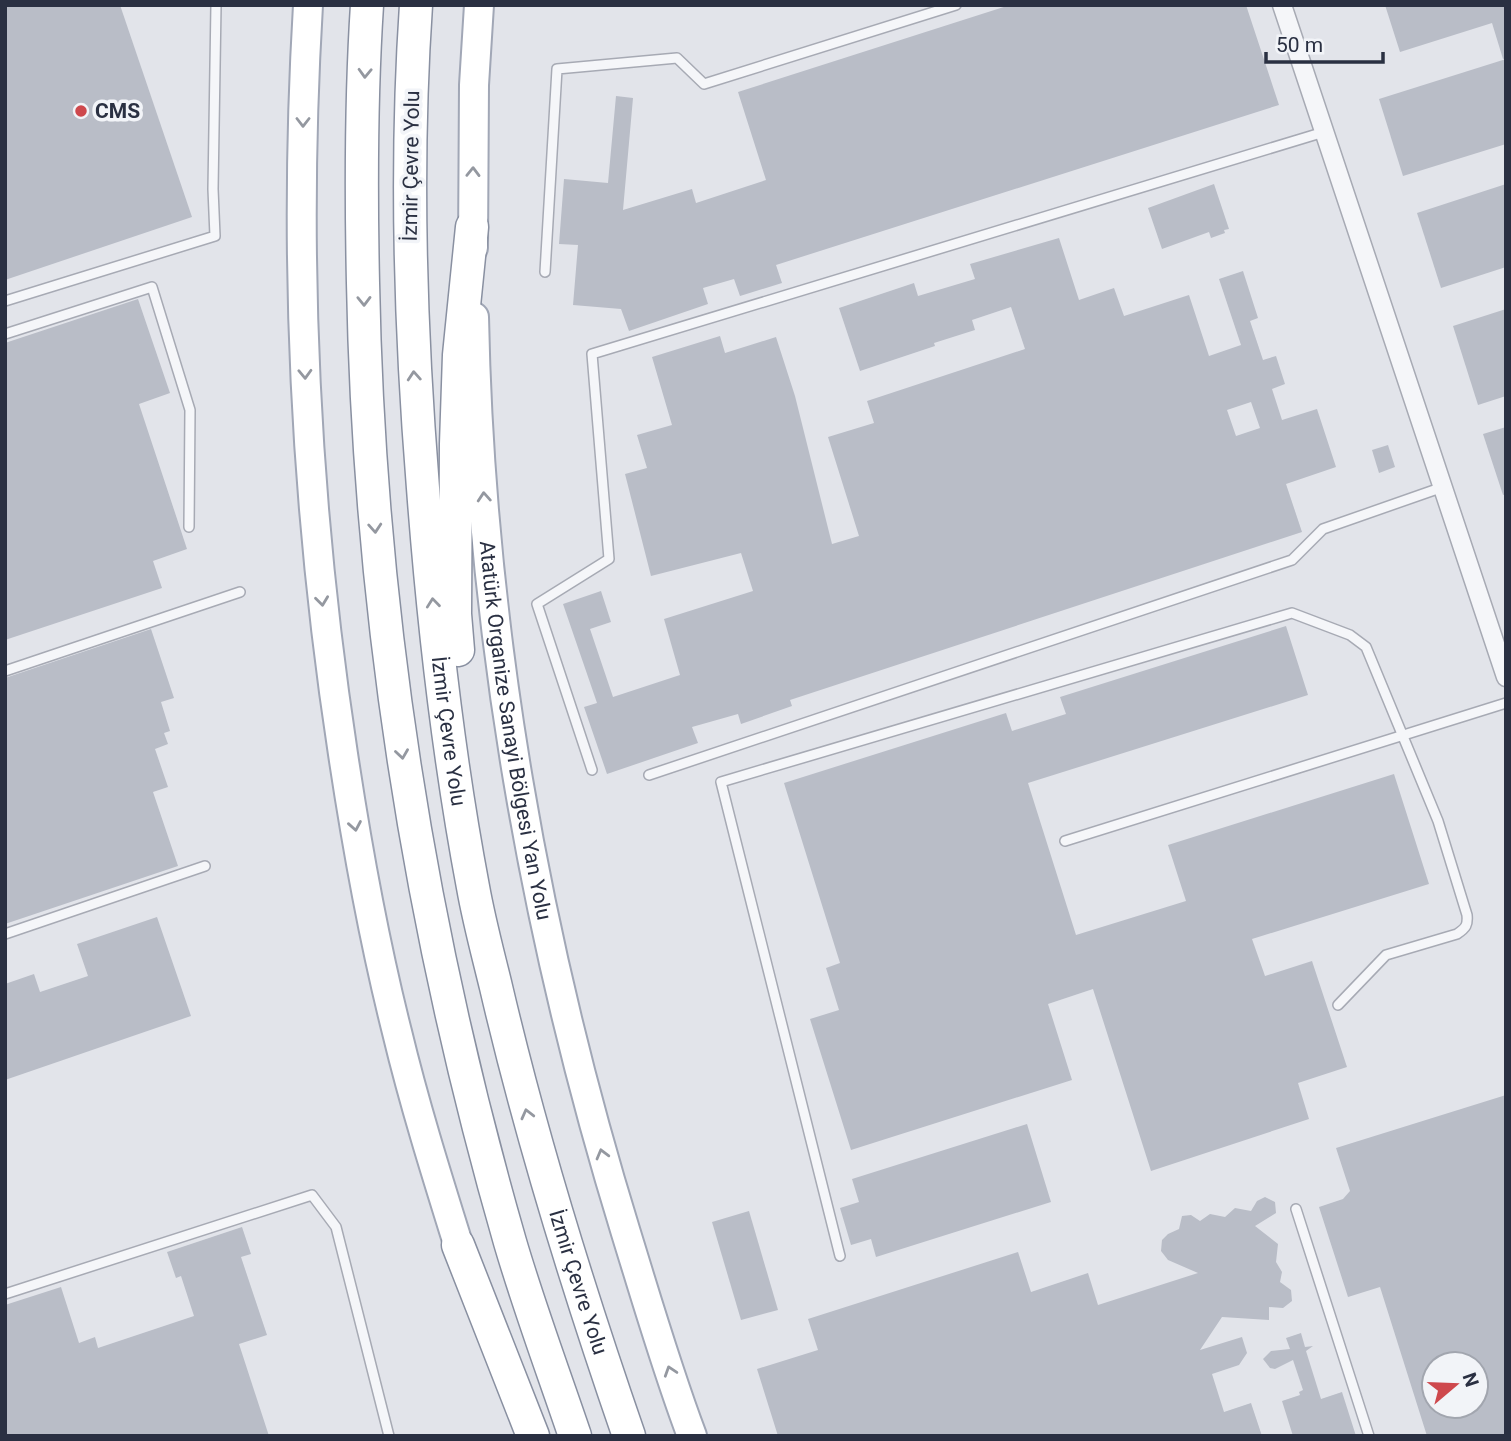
<svg xmlns="http://www.w3.org/2000/svg" width="1511" height="1441" font-family="Roboto,sans-serif">
<style>
.building{fill:#b9bdc7;fill-rule:evenodd}
.lines{fill:none;stroke-linecap:round;stroke-linejoin:round}
.lane-casing{stroke:#a7aab4;stroke-width:12}
.street-casing{stroke:#a7aab4;stroke-width:21}
.primary-casing{stroke:#a1a7b6;stroke-width:32}
.highway-casing{stroke:#8990a1;stroke-width:35}
.lane{stroke:#f5f6f9;stroke-width:9}
.street{stroke:#f5f6f9;stroke-width:18}
.primary{stroke:#fff;stroke-width:28}
.highway{stroke:#fff;stroke-width:32}
.oneway{stroke:#9498a0}
.poi-dot{fill:#ce484d;stroke:#f2f4f8;stroke-width:2.5}
.labels{text-anchor:middle;stroke-width:7;stroke-linejoin:round;paint-order:stroke}
.poi-label{font-size:21px;font-weight:bold;fill:#2a3042;stroke:#f2f4f8;text-anchor:start}
.street-label{font-size:21px;fill:#2a3042;stroke:#f2f4f8}
</style>
<rect width="100%" height="100%" fill="#e2e4ea"/>
<!-- building -->
<g class="building">
<polygon points="5,5 120,5 192,217 5,280"/>
<polygon points="1010,5 1246,5 1279,105 776,265 782,283 740,296 734,279 703,288 708,304 629,331 621,309 573,305 578,245 559,244 564,179 608,183 616,96 633,98 623,210 692,189 696,203 766,180 738,92"/>
<polygon points="1385,5 1506,5 1506,58 1503,59 1492,23 1400,52"/>
<polygon points="1506,59 1506,144 1403,176 1379,99"/>
<polygon points="1214,184 1229,229 1224,230 1225,233 1211,238 1209,232 1162,249 1148,208"/>
<polygon points="1506,184 1506,267 1441,288 1417,213"/>
<path d="M1059 238 1079 300 1114 288 1124 316 1189 295 1209 356 1241 345 1219 279 1243 271 1258 318 1250 321 1263 360 1276 356 1285 384 1272 389 1282 420 1317 409 1336 467 1286 484 1302 532 790 700 792 706 741 724 738 714 692 727 698 743 607 774 584 707 597 703 563 604 601 591 611 622 590 629 613 697 680 675 664 619 753 591 741 553 651 576 625 474 647 468 637 435 672 425 652 357 720 336 725 353 776 337 795 396 832 544 859 536 828 437 874 423 867 401 1025 349 1011 307 972 320 975 330 934 343 935 346 860 371 839 308 914 283 918 296 975 279 970 264ZM1251 402 1260 428 1236 436 1227 410Z"/>
<polygon points="138,299 170,393 139,404 187,549 153,561 162,588 5,640 5,343"/>
<polygon points="1506,309 1506,396 1478,405 1453,326"/>
<polygon points="1506,427 1506,494 1503,495 1483,434"/>
<polygon points="1388,445 1395,467 1379,473 1372,450"/>
<polygon points="1286,626 1308,695 1028,783 1076,935 1186,901 1168,845 1394,774 1429,884 1252,939 1265,976 1312,961 1347,1067 1298,1083 1309,1119 1151,1171 1093,989 1048,1004 1072,1080 851,1150 810,1019 839,1010 826,968 840,963 784,783 1006,713 1012,731 1066,714 1060,697"/>
<polygon points="151,629 174,698 161,702 170,731 164,733 168,744 155,749 168,787 153,792 178,866 5,924 5,678"/>
<polygon points="157,917 191,1016 5,1080 5,984 34,974 40,992 88,976 77,944"/>
<path d="M1506 1095V1436H1427L1380 1287 1348 1297 1319 1207 1343 1199 1350 1191 1336 1148ZM1434 1364H1476V1406H1434Z"/>
<polygon points="1027,1124 1051,1202 876,1257 871,1239 851,1245 840,1208 859,1202 852,1179"/>
<polygon points="1265,1197 1275,1202 1276,1213 1255,1226 1278,1244 1276,1262 1282,1272 1280,1282 1291,1290 1292,1301 1283,1308 1269,1307 1269,1320 1222,1317 1200,1350 1242,1337 1247,1353 1239,1365 1212,1374 1224,1412 1251,1403 1262,1436 778,1436 757,1369 818,1350 808,1319 1018,1252 1031,1292 1088,1273 1098,1305 1198,1273 1168,1260 1161,1251 1162,1240 1168,1234 1179,1229 1182,1216 1191,1215 1200,1221 1210,1214 1225,1217 1235,1208 1251,1211 1257,1201"/>
<polygon points="749,1211 778,1310 741,1320 712,1222"/>
<polygon points="242,1227 251,1254 241,1257 267,1335 239,1344 269,1436 5,1436 5,1305 61,1287 79,1343 95,1337 98,1348 194,1316 181,1276 176,1278 167,1252"/>
<polygon points="1301,1333 1305,1347 1313,1346 1306,1351 1321,1399 1342,1392 1356,1436 1293,1436 1282,1401 1300,1395 1299,1392 1303,1390 1293,1360 1275,1369 1270,1368 1263,1359 1271,1351 1290,1349 1286,1338"/>
</g>
<g class="lines">
<defs>
<g id="lane">
<polyline points="545,272 557,69 677,58 704,84 956,5"/>
<polyline points="5,301 215,236 213,189 216,5"/>
<polyline points="5,334 152,287 190,410 189,527"/>
<polyline points="5,671 240,592"/>
<polyline points="592,770 537,604 609,559 592,354 1324,132"/>
<polyline points="649,775 1292,560 1323,529 1443,487"/>
<polyline points="1065,841 1506,703"/>
<polyline points="5,934 205,866"/>
<polyline points="1296,1209 1369,1436"/>
<path d="M840 1256 721 782 1292 613 1350 635 1366 647 1438 821 1467 915C1468 925 1466 928 1457 934L1386 955 1338 1005"/>
<polyline points="5,1294 312,1195 336,1227 389,1436"/>
</g>
<polyline id="street" points="1282,5 1506,677"/>
<g id="primary">
<path d="M308 5C293 256 305 506 343 754 357 847 374 941 397 1032 416 1111 441 1189 465 1266"/>
<polyline points="473,248 474,85 479,5"/>
<path id="s1" d="M474 317C480 626 535 938 626 1233 647 1301 667 1370 692 1436"/>
</g>
<g id="highway">
<path d="M367 5C361 97 361 191 363 283 369 608 420 930 510 1242 529 1307 553 1371 575 1436"/>
<path id="s2" d="M416 5C405 166 410 327 423 488 433 621 448 755 473 887 479 921 488 954 496 987 532 1141 577 1286 629 1436"/>
<polyline points="458,650 455,614 456,444 459,355 472,227"/>
<polyline points="458,1245 533,1436"/>
</g>
</defs>
<!-- lane casing -->
<use href="#lane" class="lane-casing"/>
<!-- street casing -->
<use href="#street" class="street-casing"/>
<!-- primary casing -->
<use href="#primary" class="primary-casing"/>
<!-- highway casing -->
<use href="#highway" class="highway-casing"/>
<!-- lane -->
<use href="#lane" class="lane"/>
<!-- street -->
<use href="#street" class="street"/>
<!-- primary -->
<use href="#primary" class="primary"/>
<!-- highway -->
<use href="#highway" class="highway"/>
</g>
<!-- one-way arrows -->
<defs><path id="oneway-chevron" d="M-2-3.5L2.5 0L-2 3.5" fill="none" stroke-width="1.6" stroke-linecap="round" stroke-linejoin="round" transform="scale(1.75)"/></defs>
<g class="oneway">
<use href="#oneway-chevron" transform="translate(365 73) rotate(92)"/>
<use href="#oneway-chevron" transform="translate(303 122) rotate(90)"/>
<use href="#oneway-chevron" transform="translate(473 172) rotate(-89)"/>
<use href="#oneway-chevron" transform="translate(364 301) rotate(89)"/>
<use href="#oneway-chevron" transform="translate(305 374) rotate(88)"/>
<use href="#oneway-chevron" transform="translate(414 376) rotate(-94)"/>
<use href="#oneway-chevron" transform="translate(484 497) rotate(-94)"/>
<use href="#oneway-chevron" transform="translate(375 528) rotate(86)"/>
<use href="#oneway-chevron" transform="translate(322 601) rotate(83)"/>
<use href="#oneway-chevron" transform="translate(433 603) rotate(-96)"/>
<use href="#oneway-chevron" transform="translate(402 754) rotate(82)"/>
<use href="#oneway-chevron" transform="translate(355 826) rotate(80)"/>
<use href="#oneway-chevron" transform="translate(527 1114) rotate(-104)"/>
<use href="#oneway-chevron" transform="translate(602 1154) rotate(-105)"/>
<use href="#oneway-chevron" transform="translate(670 1371) rotate(-108)"/>
</g>
<!-- markers -->
<circle class="poi-dot" cx="81" cy="111" r="7"/>
<g class="labels">
<!-- poi labels -->
<g class="poi-label">
<text x="95" y="118">CMS</text>
</g>
<!-- street labels -->
<g class="street-label">
<text transform="translate(411 166) rotate(-89)" y="7">İzmir Çevre Yolu</text>
<text dy="7" stroke="none"><textPath href="#s2" startOffset="728">İzmir Çevre Yolu</textPath></text>
<text dy="7" stroke="none"><textPath href="#s1" startOffset="416">Atatürk Organize Sanayi Bölgesi Yan Yolu</textPath></text>
<text dy="7" stroke="none"><textPath href="#s2" startOffset="1295">İzmir Çevre Yolu</textPath></text>
</g>
</g>
<!-- border -->
<rect width="1511" height="1441" fill="none" stroke="#2a3042" stroke-width="14"/>
<!-- north arrow -->
<g transform="translate(1455 1385) rotate(71)"><circle r="33" fill="#f2f4f8" stroke="#a2a6af" stroke-width="2"/>
<path d="M0-5L12 26L0 18L-12 26Z" fill="#ce484d"/>
<text y="-10" font-size="19" font-weight="bold" text-anchor="middle" fill="#2a3042">N</text>
</g>
<!-- scale -->
<path d="M1266 52v10h117v-10" fill="none" stroke="#2a3042" stroke-width="3.5"/>
<text x="1276" y="52" font-size="21" fill="#2a3042" stroke="#f2f4f8" stroke-width="5" paint-order="stroke">50 m</text>
</svg>
